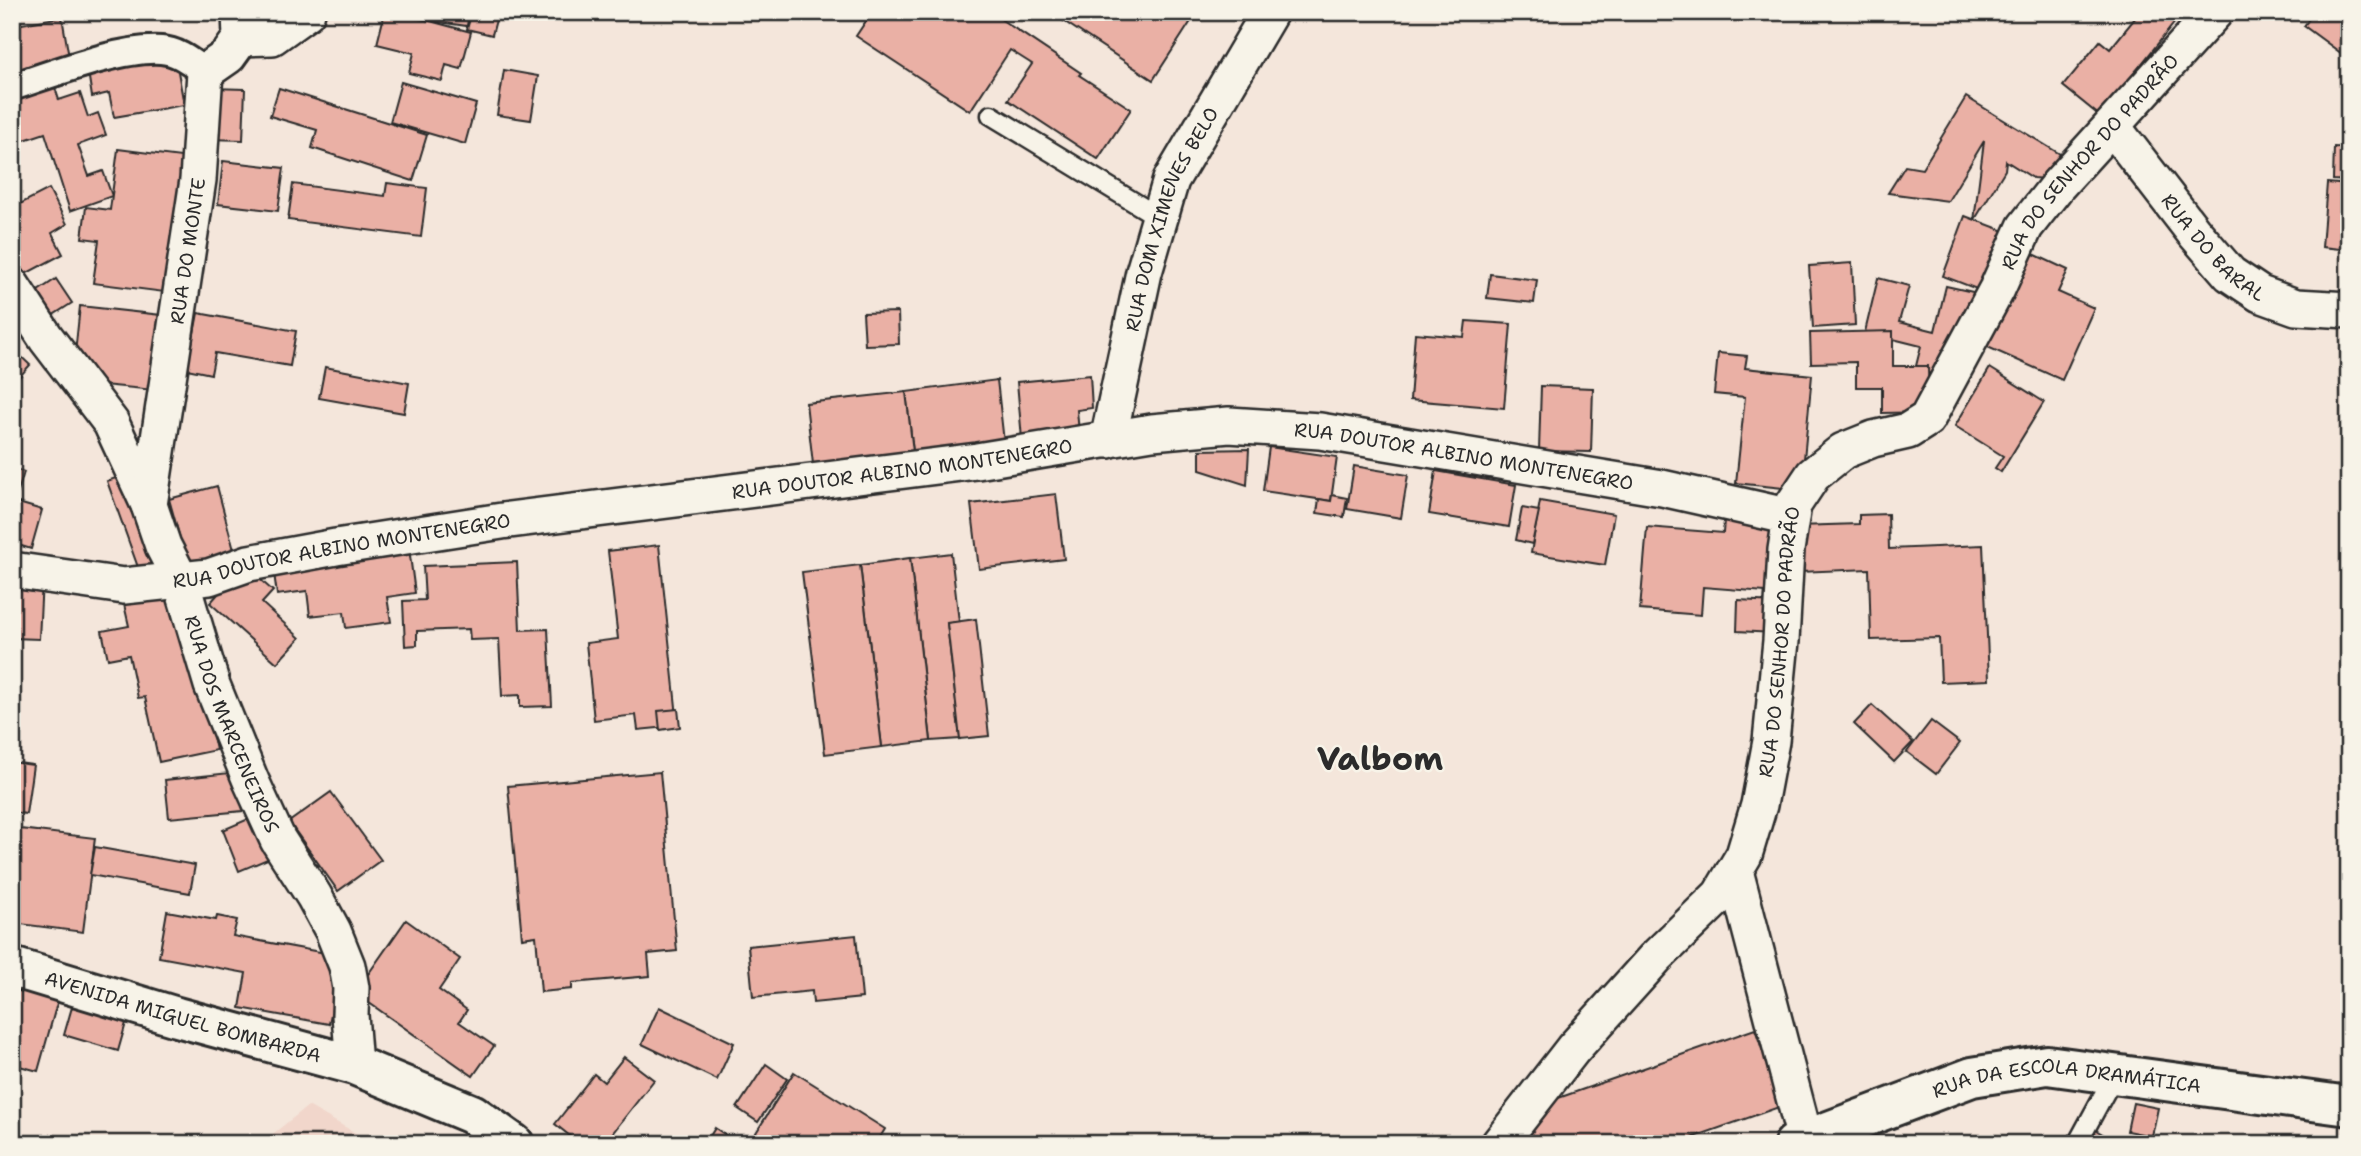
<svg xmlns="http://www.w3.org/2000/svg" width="2361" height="1156" font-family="'Shantell Sans',sans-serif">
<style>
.built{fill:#f1d6cb}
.building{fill:#eab0a5;stroke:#2b2b2b;stroke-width:2}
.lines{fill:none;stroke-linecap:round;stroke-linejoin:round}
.service-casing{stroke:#2b2b2b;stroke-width:23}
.pedestrian-casing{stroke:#2b2b2b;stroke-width:32}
.minor-casing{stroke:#2b2b2b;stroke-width:40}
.tertiary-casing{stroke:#2b2b2b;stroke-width:44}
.service{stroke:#f7f3e8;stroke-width:18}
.pedestrian{stroke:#f7f3e8;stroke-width:26}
.minor{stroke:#f7f3e8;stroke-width:35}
.tertiary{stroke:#f7f3e8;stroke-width:38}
.labels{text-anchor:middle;stroke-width:5;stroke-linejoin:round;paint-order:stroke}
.street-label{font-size:19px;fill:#2b2b2b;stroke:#f7f3e8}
.town-label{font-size:33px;font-weight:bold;fill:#2b2b2b;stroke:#f7f3e8}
</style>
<rect width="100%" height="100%" fill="#f4e6db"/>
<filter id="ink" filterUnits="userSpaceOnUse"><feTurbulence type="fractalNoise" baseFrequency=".0143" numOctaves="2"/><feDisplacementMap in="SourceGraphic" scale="14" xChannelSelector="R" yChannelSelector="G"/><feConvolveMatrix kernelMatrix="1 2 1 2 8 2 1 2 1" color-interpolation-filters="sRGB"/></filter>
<g filter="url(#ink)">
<!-- built -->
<polygon class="built" points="308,1106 375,1144 260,1144"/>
<!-- building -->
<g class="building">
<polygon points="385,12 396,12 471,32 461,69 446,65 442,81 409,73 414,53 377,44"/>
<polygon points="411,12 469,12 467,26 411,18"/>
<polygon points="472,12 498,12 492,35 467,29"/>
<polygon points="872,12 990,12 1081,73 1079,75 1131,109 1098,159 1008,100 1032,64 1010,50 970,111 856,36"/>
<polygon points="1050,12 1197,12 1153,80"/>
<polygon points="2140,12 2183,12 2100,116 2063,86 2100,41 2110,49"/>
<polygon points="2314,12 2349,12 2349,59 2304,26"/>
<polygon points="62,17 71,69 12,79 12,49 20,47 16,25"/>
<polygon points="174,49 184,105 114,117 109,93 92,97 87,65"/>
<polygon points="504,70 538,76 531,120 497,115"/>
<polygon points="51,75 59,100 80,93 88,117 98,113 106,135 78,145 89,176 103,171 112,196 70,211 45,133 12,144 12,88"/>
<polygon points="401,82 476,104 465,144 390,122"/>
<polygon points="211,88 245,89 243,140 208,139"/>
<polygon points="279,88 427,135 413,181 312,148 317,130 270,116"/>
<polygon points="1966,97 2060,154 2045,179 2033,178 2006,161 2005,170 1974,221 1984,141 1948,201 1888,193 1905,166 1922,169"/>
<polygon points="2334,147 2349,148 2349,181 2333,180"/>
<polygon points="118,149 189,158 172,293 93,283 99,240 82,238 86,207 110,210"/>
<polygon points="223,161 284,168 278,211 218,204"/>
<polygon points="387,183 427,188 421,237 288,220 293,184 385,196"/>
<polygon points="2327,183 2349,185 2349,250 2322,247"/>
<polygon points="49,189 67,224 52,233 63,254 16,279 12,271 12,208"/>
<polygon points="1965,216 2010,233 1987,293 1943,276"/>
<polygon points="2025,250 2068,270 2058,292 2094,308 2062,380 1983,345"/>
<polygon points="1852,263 1855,325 1813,328 1809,266"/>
<polygon points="1490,274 1537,280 1534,303 1487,298"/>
<polygon points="1878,278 1909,286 1899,322 1935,331 1946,286 1973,292 1952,379 1915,370 1921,346 1865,332"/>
<polygon points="56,279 72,303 50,317 35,293"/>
<polygon points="80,306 161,315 154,390 72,382"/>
<polygon points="898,312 899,344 865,345 863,313"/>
<polygon points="198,313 296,331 290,366 215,353 211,374 187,369"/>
<polygon points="1466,321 1511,324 1504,408 1410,400 1415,333 1464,337"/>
<polygon points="1893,331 1893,366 1928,366 1929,412 1882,413 1882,387 1856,387 1856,362 1811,363 1810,333"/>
<polygon points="12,348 30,365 12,385"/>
<polygon points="1718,353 1747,356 1745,368 1812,375 1801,490 1736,483 1745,397 1714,394"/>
<polygon points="325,367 409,383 404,413 319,398"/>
<polygon points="1990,368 2044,402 2001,472 1995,468 2003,456 1955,426"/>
<polygon points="1090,375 1092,408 1077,410 1079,433 1022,439 1017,382"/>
<polygon points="997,380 1004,442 913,452 906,392"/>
<polygon points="1541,386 1593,388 1591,452 1539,451"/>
<polygon points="906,392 913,452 813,464 806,403"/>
<polygon points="1269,447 1337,457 1331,501 1263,491"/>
<polygon points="1249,449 1247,485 1200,470 1200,450"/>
<polygon points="1354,466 1408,475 1401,518 1347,509"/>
<polygon points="12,468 24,472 15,502 42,510 31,549 12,543"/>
<polygon points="136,471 168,560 139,570 107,481"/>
<polygon points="1436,471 1516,485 1509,527 1429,514"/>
<polygon points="217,486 235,554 188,567 169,499"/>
<polygon points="1056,494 1064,559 979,569 971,504"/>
<polygon points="1332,495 1347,498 1344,517 1317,513 1319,499 1331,501"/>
<polygon points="1540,501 1614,514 1605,565 1531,553"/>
<polygon points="1522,508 1539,511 1532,544 1516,540"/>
<polygon points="1725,508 1784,514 1778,593 1703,587 1701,615 1640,610 1647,527 1723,533"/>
<polygon points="1888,514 1889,549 1983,545 1989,680 1941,682 1939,638 1871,640 1869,569 1799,572 1797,526 1859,524 1859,515"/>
<polygon points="659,545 678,726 638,730 636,715 594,720 586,643 618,639 608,551"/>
<polygon points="409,548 415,593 387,597 391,622 346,628 344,612 310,616 307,591 277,595 273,566"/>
<polygon points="951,553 959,622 947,623 960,739 931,741 910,558"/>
<polygon points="910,558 931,741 882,747 860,565"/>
<polygon points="517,562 520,630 548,629 552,706 520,707 520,695 502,696 499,639 470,640 469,629 417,631 417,645 405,646 403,601 425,600 423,566"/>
<polygon points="244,565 273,591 262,603 300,638 277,663 210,603"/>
<polygon points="860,565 882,747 825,754 802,572"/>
<polygon points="12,578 42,580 39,639 12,638"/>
<polygon points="174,589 201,681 216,750 159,762 145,697 138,698 129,655 108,659 102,631 129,626 123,600"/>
<polygon points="1738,600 1775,602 1774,633 1737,631"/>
<polygon points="976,619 989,736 960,739 947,623"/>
<polygon points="1872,705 1913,742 1894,762 1854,724"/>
<polygon points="678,709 680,727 660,730 658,711"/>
<polygon points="1931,721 1960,743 1936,774 1907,752"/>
<polygon points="12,762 33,765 26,814 12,812"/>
<polygon points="239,772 243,811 169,818 165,780"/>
<polygon points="660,772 677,951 648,954 650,976 572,983 572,989 541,992 536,936 522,938 508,786"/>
<polygon points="331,792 381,860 338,891 289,822"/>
<polygon points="253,817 270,858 239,871 223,830"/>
<polygon points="12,828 95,838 83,932 13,923 12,928"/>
<polygon points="95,847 195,865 190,893 90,875"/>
<polygon points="167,911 216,920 217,916 237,920 233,936 342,956 329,1024 240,1008 246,973 159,957"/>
<polygon points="406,920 460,959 439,990 467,1010 459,1022 494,1046 473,1076 355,993"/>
<polygon points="856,935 862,998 813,1003 812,991 753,997 748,946"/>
<polygon points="12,983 59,996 38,1071 12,1064"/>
<polygon points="74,1000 128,1016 118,1051 64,1035"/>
<polygon points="659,1007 734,1043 717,1080 642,1044"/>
<polygon points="1755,1029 1782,1106 1674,1144 1520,1144 1510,1115"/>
<polygon points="624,1057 654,1080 604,1144 580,1144 555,1124 594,1074 604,1082"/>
<polygon points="766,1064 787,1079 758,1122 737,1108"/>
<polygon points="794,1072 885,1129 876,1144 749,1144"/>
<polygon points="2133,1103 2158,1108 2152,1136 2127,1131"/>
<polygon points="2086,1124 2119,1144 2075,1144"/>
<polygon points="715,1128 739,1144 705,1144"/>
</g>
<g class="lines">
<defs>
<g id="service">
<polyline points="991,115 1160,218"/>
<polyline points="2077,1144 2115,1074"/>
</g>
<path id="pedestrian" d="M12 87C52 74 122 47 161 50 179 51 192 63 205 72"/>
<g id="minor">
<polyline points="241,38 272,37 307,12"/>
<path id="s1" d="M2112 126 2193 231 2230 274 2260 294 2296 307 2349 310"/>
<path id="s2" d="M12 286 46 338 111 423 149 505 163 546 181 581 212 685 251 781 278 840 314 896 333 931 347 966 351 988 350 1015 354 1065"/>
<path id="s3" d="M1108 440 1144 272 1171 180 1270 12"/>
<path id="s4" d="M149 505 198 180 205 72 228 56 241 38 240 12"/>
<path id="s5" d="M12 570 124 586 209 577 249 563 336 547 502 521 977 461 1152 432 1229 425 1320 431 1662 488 1791 517"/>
<polyline points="1735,871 1805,1139"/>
<path id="s6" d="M1499 1144 1573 1049 1655 958 1720 895 1744 855 1759 805 1771 741 1781 641 1786 550 1793 505 1813 475 1843 451 1873 439 1908 431 1927 419 1997 289 2025 227 2058 185 2215 12"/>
</g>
<g id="tertiary">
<path id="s7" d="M12 967 177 1017 354 1065 472 1114 514 1144"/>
<path id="s8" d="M1794 1144 1972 1077 2047 1065 2349 1106"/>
</g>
</defs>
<!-- service casing -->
<use href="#service" class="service-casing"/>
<!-- pedestrian casing -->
<use href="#pedestrian" class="pedestrian-casing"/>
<!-- minor casing -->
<use href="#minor" class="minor-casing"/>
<!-- tertiary casing -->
<use href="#tertiary" class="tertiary-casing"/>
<!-- service -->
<use href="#service" class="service"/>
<!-- pedestrian -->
<use href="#pedestrian" class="pedestrian"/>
<!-- minor -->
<use href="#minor" class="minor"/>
<!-- tertiary -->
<use href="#tertiary" class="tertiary"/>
</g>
</g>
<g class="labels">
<!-- street labels -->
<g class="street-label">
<text dy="7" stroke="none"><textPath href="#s6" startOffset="1206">RUA DO SENHOR DO PADRÃO</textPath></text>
<text dy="7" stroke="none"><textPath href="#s3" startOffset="231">RUA DOM XIMENES BELO</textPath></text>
<text dy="7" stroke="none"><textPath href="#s1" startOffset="159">RUA DO BARAL</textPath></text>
<text dy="7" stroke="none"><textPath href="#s4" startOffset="257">RUA DO MONTE</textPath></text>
<text dy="7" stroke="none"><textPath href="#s5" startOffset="1468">RUA DOUTOR ALBINO MONTENEGRO</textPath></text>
<text dy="7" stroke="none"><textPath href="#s5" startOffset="901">RUA DOUTOR ALBINO MONTENEGRO</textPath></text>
<text dy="7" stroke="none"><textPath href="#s5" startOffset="334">RUA DOUTOR ALBINO MONTENEGRO</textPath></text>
<text dy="7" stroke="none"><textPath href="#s6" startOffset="597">RUA DO SENHOR DO PADRÃO</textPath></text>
<text dy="7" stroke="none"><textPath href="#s2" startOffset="494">RUA DOS MARCENEIROS</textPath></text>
<text dy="7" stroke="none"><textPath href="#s7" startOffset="178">AVENIDA MIGUEL BOMBARDA</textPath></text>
<text dy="7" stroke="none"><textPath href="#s8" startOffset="285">RUA DA ESCOLA DRAMÁTICA</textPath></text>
</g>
<!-- town labels -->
<g class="town-label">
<text x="1380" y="770">Valbom</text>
</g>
</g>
<!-- margin -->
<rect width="2361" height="1156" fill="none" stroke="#f7f3e8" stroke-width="42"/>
<rect x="21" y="21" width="2319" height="1114" fill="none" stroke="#2b2b2b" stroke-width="2.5" filter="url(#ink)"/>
</svg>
